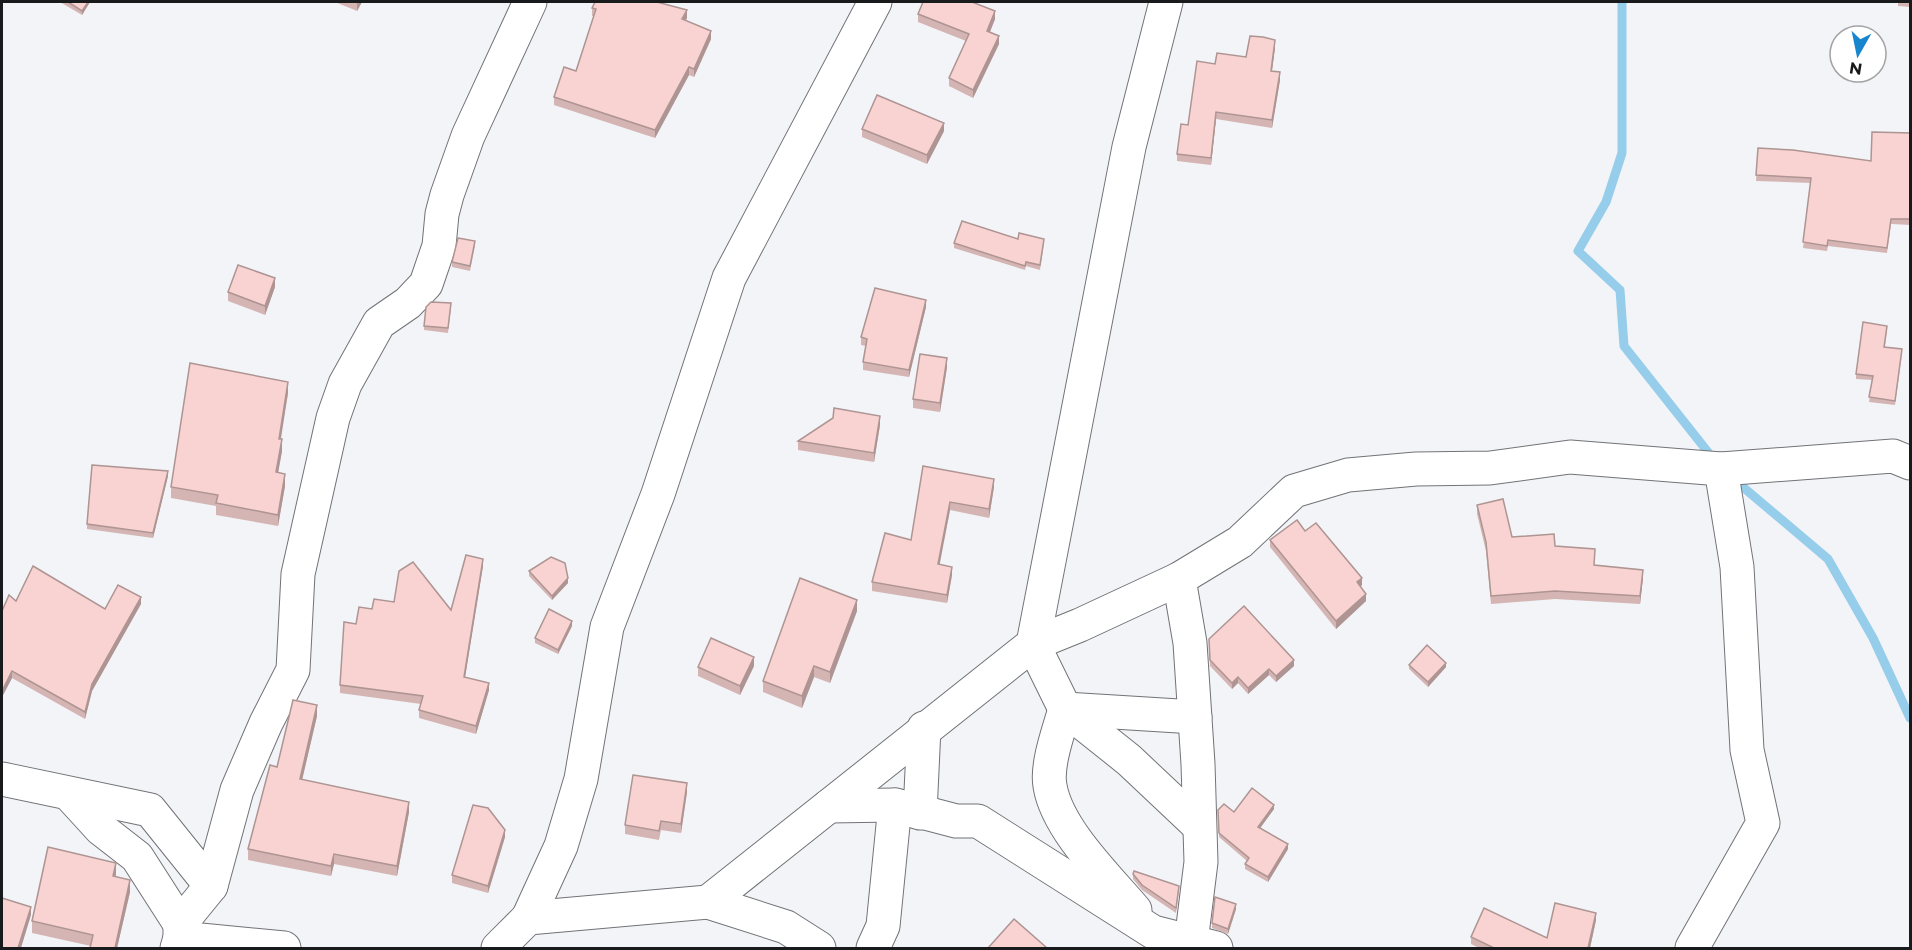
<svg xmlns="http://www.w3.org/2000/svg" width="1912" height="950" viewBox="0 0 1912 950" font-family="Montserrat,sans-serif">
<style>
.lines{fill:none;stroke-linecap:round;stroke-linejoin:round}
.stream{stroke:#96cdea;stroke-width:9}
.street-casing{stroke:#717376;stroke-width:35}
.street{stroke:#fff;stroke-width:33}
.wall{fill:#d5b5b4}
.shaded-wall{fill:#ae9492}
.building{fill:#f8d3d1;stroke:#ae9492;stroke-width:1.5}
</style>
<rect width="100%" height="100%" fill="#f2f4f8"/>
<g class="lines">
<g class="stream">
<path d="M1622,2V153L1606,202L1578,251L1620,290L1624,346L1715,461"/>
<path d="M1731,477L1828,559L1873,638L1910,718"/>
</g>
<defs>
<g id="street">
<path d="M1179,579L1190,643L1198,764L1201,862L1191,942"/>
<path d="M2,779L150,810L211,886"/>
<path d="M69,794L101,829L137,857L180,924"/>
<path d="M829,806L895,805L956,821H978L1153,932L1216,948"/>
<path d="M1199,826L1129,760L1065,709L1033,644L1080,625L1179,579L1240,542L1294,491L1348,475L1416,469L1490,468L1570,457L1721,469L1893,456L1910,463"/>
<path d="M708,902L786,927L819,948"/>
<path d="M1135,910C1107,877 1057,829 1050,786C1046,765 1059,730 1065,709L1195,717"/>
<path d="M528,918L561,846L581,779L607,627L658,494L729,278L875,2"/>
<path d="M180,938V924L211,886L237,790L266,723L293,670L298,574L333,418L345,384L379,323L408,303L426,284L439,246L442,214L447,195L468,136L530,2"/>
<path d="M177,948L180,938L284,948"/>
<path d="M498,948L528,918L708,902L1033,644L1129,147L1166,2"/>
<path d="M873,948L883,926L895,805L920,813L924,728"/>
<path d="M1692,948L1763,823L1747,750L1737,567L1721,469"/>
</g>
</defs>
<use href="#street" class="street-casing"/>
<use href="#street" class="street"/>
</g>
<g class="wall">
<path d="M60,2H90L82,15Z"/>
<path d="M335,2H362L357,11Z"/>
<path d="M1898,2H1911V7L1898,6Z"/>
<path d="M592,8L687,18L686,20L711,39L694,77L689,75L655,138L554,105V97L576,71L594,16H592Z"/>
<path d="M918,14L995,19L990,32L999,44L973,98L949,86V78L966,41L918,22Z"/>
<path d="M1275,48L1272,71L1280,80L1272,128L1216,119L1211,165L1177,161V154L1188,125L1215,64L1246,57Z"/>
<path d="M862,129L944,131L927,164L862,137Z"/>
<path d="M1911,133V225L1891,224L1887,253L1828,246L1827,251L1803,248L1811,183L1756,181L1758,148L1871,161Z"/>
<path d="M1018,239L1044,243L1040,270L1026,266L1025,270L954,248V243Z"/>
<path d="M475,246L470,271L452,267V262Z"/>
<path d="M275,287L265,315L228,301V292Z"/>
<path d="M926,307L909,377L863,370V362L866,346L861,345V337Z"/>
<path d="M451,308L448,333L424,330V326Z"/>
<path d="M1887,330L1885,347L1902,353L1895,405L1869,402L1872,380L1856,379V374Z"/>
<path d="M947,367L940,412L913,408V399Z"/>
<path d="M288,393L280,439L282,451L278,473L285,486L278,526L216,515V506L171,498V487Z"/>
<path d="M880,425L874,462L798,450V441Z"/>
<path d="M923,466L994,487L989,518L950,510L939,564L952,575L947,603L872,591V582L911,540Z"/>
<path d="M168,476L153,538L87,529V524Z"/>
<path d="M1477,505L1512,537L1555,546L1595,565L1643,578L1640,604L1555,599L1491,604L1486,551L1477,514Z"/>
<path d="M1270,540L1362,585L1360,587L1366,601L1336,629L1270,547Z"/>
<path d="M483,566L465,677L489,690L476,734L419,718V710L421,704L340,693V685L356,624L372,609L394,602L451,610Z"/>
<path d="M529,571L568,583L552,600L529,576Z"/>
<path d="M16,601L105,609L141,604L92,691L85,719L12,678L2,697Z"/>
<path d="M857,611L830,683L814,677L802,708L763,692V681Z"/>
<path d="M572,626L558,654L535,643V638Z"/>
<path d="M1209,646L1294,666L1276,682L1269,675L1248,694L1238,683L1232,689L1210,666Z"/>
<path d="M1409,665L1446,667L1428,687L1409,669Z"/>
<path d="M754,666L740,695L698,676V667Z"/>
<path d="M317,716L302,779L409,812L397,876L334,864L331,876L248,860V849L277,767Z"/>
<path d="M687,792L681,833L661,830L659,840L625,834V825Z"/>
<path d="M1274,809L1260,828L1288,849L1268,882L1245,869V864L1247,861L1219,837L1218,810L1234,812Z"/>
<path d="M505,837L488,893L452,883V875Z"/>
<path d="M116,874L115,877L130,892L117,948H90L91,946L32,933V921Z"/>
<path d="M1133,874L1179,890L1176,913L1142,890L1133,879Z"/>
<path d="M1236,909L1228,934L1212,928V923Z"/>
<path d="M1596,920L1590,948H1479L1471,944V937L1547,938Z"/>
</g>
<g class="shaded-wall">
<path d="M88,2H90L82,15V11Z"/>
<path d="M357,2H362L357,11Z"/>
<path d="M687,10V18L682,27V19Z"/>
<path d="M995,11V19L987,39V31Z"/>
<path d="M711,31V39L694,77V69Z"/>
<path d="M999,36V44L973,98V90Z"/>
<path d="M1275,40V48L1271,78V71Z"/>
<path d="M689,67V75L655,138V130Z"/>
<path d="M1280,72V80L1272,128V120Z"/>
<path d="M1216,112V119L1211,165V158Z"/>
<path d="M944,123V131L927,164V155Z"/>
<path d="M275,278V287L265,315V306Z"/>
<path d="M926,300V307L909,377V370Z"/>
<path d="M947,358V367L940,412V403Z"/>
<path d="M288,382V393L279,451V439Z"/>
<path d="M880,416V425L874,462V453Z"/>
<path d="M282,439V451L276,484V472Z"/>
<path d="M168,471V476L153,538V533Z"/>
<path d="M285,474V486L278,526V515Z"/>
<path d="M994,479V487L989,518V509Z"/>
<path d="M950,502V510L938,573V564Z"/>
<path d="M483,559V566L464,684V677Z"/>
<path d="M952,567V575L947,603V595Z"/>
<path d="M1643,570V578L1640,604V596Z"/>
<path d="M568,578V583L552,600V596Z"/>
<path d="M1362,578V585L1357,590V582Z"/>
<path d="M1366,594V601L1336,629V621Z"/>
<path d="M141,597V604L92,691L85,719V712L92,684Z"/>
<path d="M857,600V611L830,683V672Z"/>
<path d="M572,621V626L558,654V650Z"/>
<path d="M754,657V666L740,695V686Z"/>
<path d="M1294,660V666L1276,682V676Z"/>
<path d="M1446,663V667L1428,687V682Z"/>
<path d="M814,666V677L802,708V696Z"/>
<path d="M1269,669V675L1248,694V688Z"/>
<path d="M12,671V678L2,697V691Z"/>
<path d="M1238,677V683L1232,689V683Z"/>
<path d="M489,683V690L476,734V726Z"/>
<path d="M317,705V716L300,789V779Z"/>
<path d="M687,783V792L681,833V824Z"/>
<path d="M409,802V812L397,876V866Z"/>
<path d="M1274,805V809L1258,831V827Z"/>
<path d="M505,830V837L488,893V886Z"/>
<path d="M1288,844V849L1268,882V877Z"/>
<path d="M334,854V864L331,876V866Z"/>
<path d="M116,863V874L113,888V876Z"/>
<path d="M130,880V892L117,948H115Z"/>
<path d="M1236,904V909L1228,934V929Z"/>
<path d="M31,907V915L21,948H18Z"/>
<path d="M1596,913V920L1590,948H1588Z"/>
</g>
<g class="building">
<path d="M68,2H88L82,11Z"/>
<path d="M595,2H657L687,10L682,19L711,31L694,69L689,67L655,130L554,97L564,67L576,71L596,9L592,8Z"/>
<path d="M923,2H972L995,11L987,31L999,36L973,90L949,78L969,34L918,14Z"/>
<path d="M1250,36L1263,37L1275,40L1271,71L1280,72L1272,120L1216,112L1211,158L1177,154L1181,124L1188,125L1197,61L1215,64L1217,53L1246,57Z"/>
<path d="M877,95L944,123L927,155L862,129Z"/>
<path d="M1872,132L1911,133V219H1891L1887,248L1828,240L1827,246L1803,242L1811,178L1756,175L1758,148L1793,150L1871,161Z"/>
<path d="M962,221L1018,239L1019,233L1044,239L1040,265L1026,262L1025,266L954,243Z"/>
<path d="M458,238L475,241L470,266L452,262Z"/>
<path d="M238,265L275,278L265,306L228,292Z"/>
<path d="M875,288L926,300L909,370L863,362L867,339L861,337Z"/>
<path d="M431,302L451,303L448,328L424,326L426,307Z"/>
<path d="M1863,322L1887,326L1884,347L1902,349L1895,401L1869,397L1873,376L1856,374Z"/>
<path d="M920,354L947,358L940,403L913,399Z"/>
<path d="M190,363L288,382L279,439H282L276,472L285,474L278,515L216,503L218,495L171,487Z"/>
<path d="M834,408L880,416L874,453L798,441L833,418Z"/>
<path d="M92,465L168,471L153,533L87,524Z"/>
<path d="M923,466L994,479L989,509L950,502L938,564L952,567L947,595L872,582L885,533L911,540Z"/>
<path d="M1503,499L1512,537L1554,534L1555,546L1595,549L1594,565L1643,570L1640,596L1555,591L1491,596L1486,542L1477,505Z"/>
<path d="M1297,520L1305,531L1316,523L1362,578L1357,582L1366,594L1336,621L1270,540Z"/>
<path d="M466,555L483,559L464,677L489,683L476,726L419,710L423,696L340,685L344,622L356,624L359,607L372,609L374,599L394,602L399,571L413,562L451,610Z"/>
<path d="M551,557L565,563L568,578L552,596L529,571Z"/>
<path d="M33,566L105,609L118,585L141,597L92,684L85,712L12,671L2,691V611L9,595L16,601Z"/>
<path d="M800,578L857,600L830,672L814,666L802,696L763,681Z"/>
<path d="M1244,606L1294,660L1276,676L1269,669L1248,688L1238,677L1232,683L1210,660L1209,639Z"/>
<path d="M549,609L572,621L558,650L535,638Z"/>
<path d="M711,638L754,657L740,686L698,667Z"/>
<path d="M1427,645L1446,663L1428,682L1409,665Z"/>
<path d="M293,700L317,705L300,779L409,802L397,866L334,854L331,866L248,849L270,765L277,767Z"/>
<path d="M633,775L687,783L681,824L661,821L659,831L625,825Z"/>
<path d="M1252,788L1274,805L1258,827L1288,844L1268,877L1245,864L1249,858L1219,833L1218,810L1224,804L1234,812Z"/>
<path d="M473,805L488,808L505,830L488,886L452,875Z"/>
<path d="M48,847L116,863L113,876L130,880L115,948H90L93,935L32,921Z"/>
<path d="M1134,871L1179,886L1176,908L1142,885L1133,874Z"/>
<path d="M1215,897L1236,904L1228,929L1212,923Z"/>
<path d="M2,898L31,907L18,948H2Z"/>
<path d="M1555,903L1596,913L1588,948H1494L1471,937L1484,908L1547,938Z"/>
<path d="M1014,919L1047,948H988Z"/>
</g>
<rect width="1912" height="950" fill="none" stroke="#191a1b" stroke-width="6"/>
<g transform="translate(1858 54) rotate(189)"><circle r="28" fill="#ffffff" stroke="#a3a3a4" stroke-width="1.5"/>
<path d="M0-4.5L10 22L0 15L-10 22Z" fill="#1786cf"/>
<text y="-9" font-size="16" font-weight="bold" text-anchor="middle" fill="#191a1b">N</text>
</g>
</svg>
